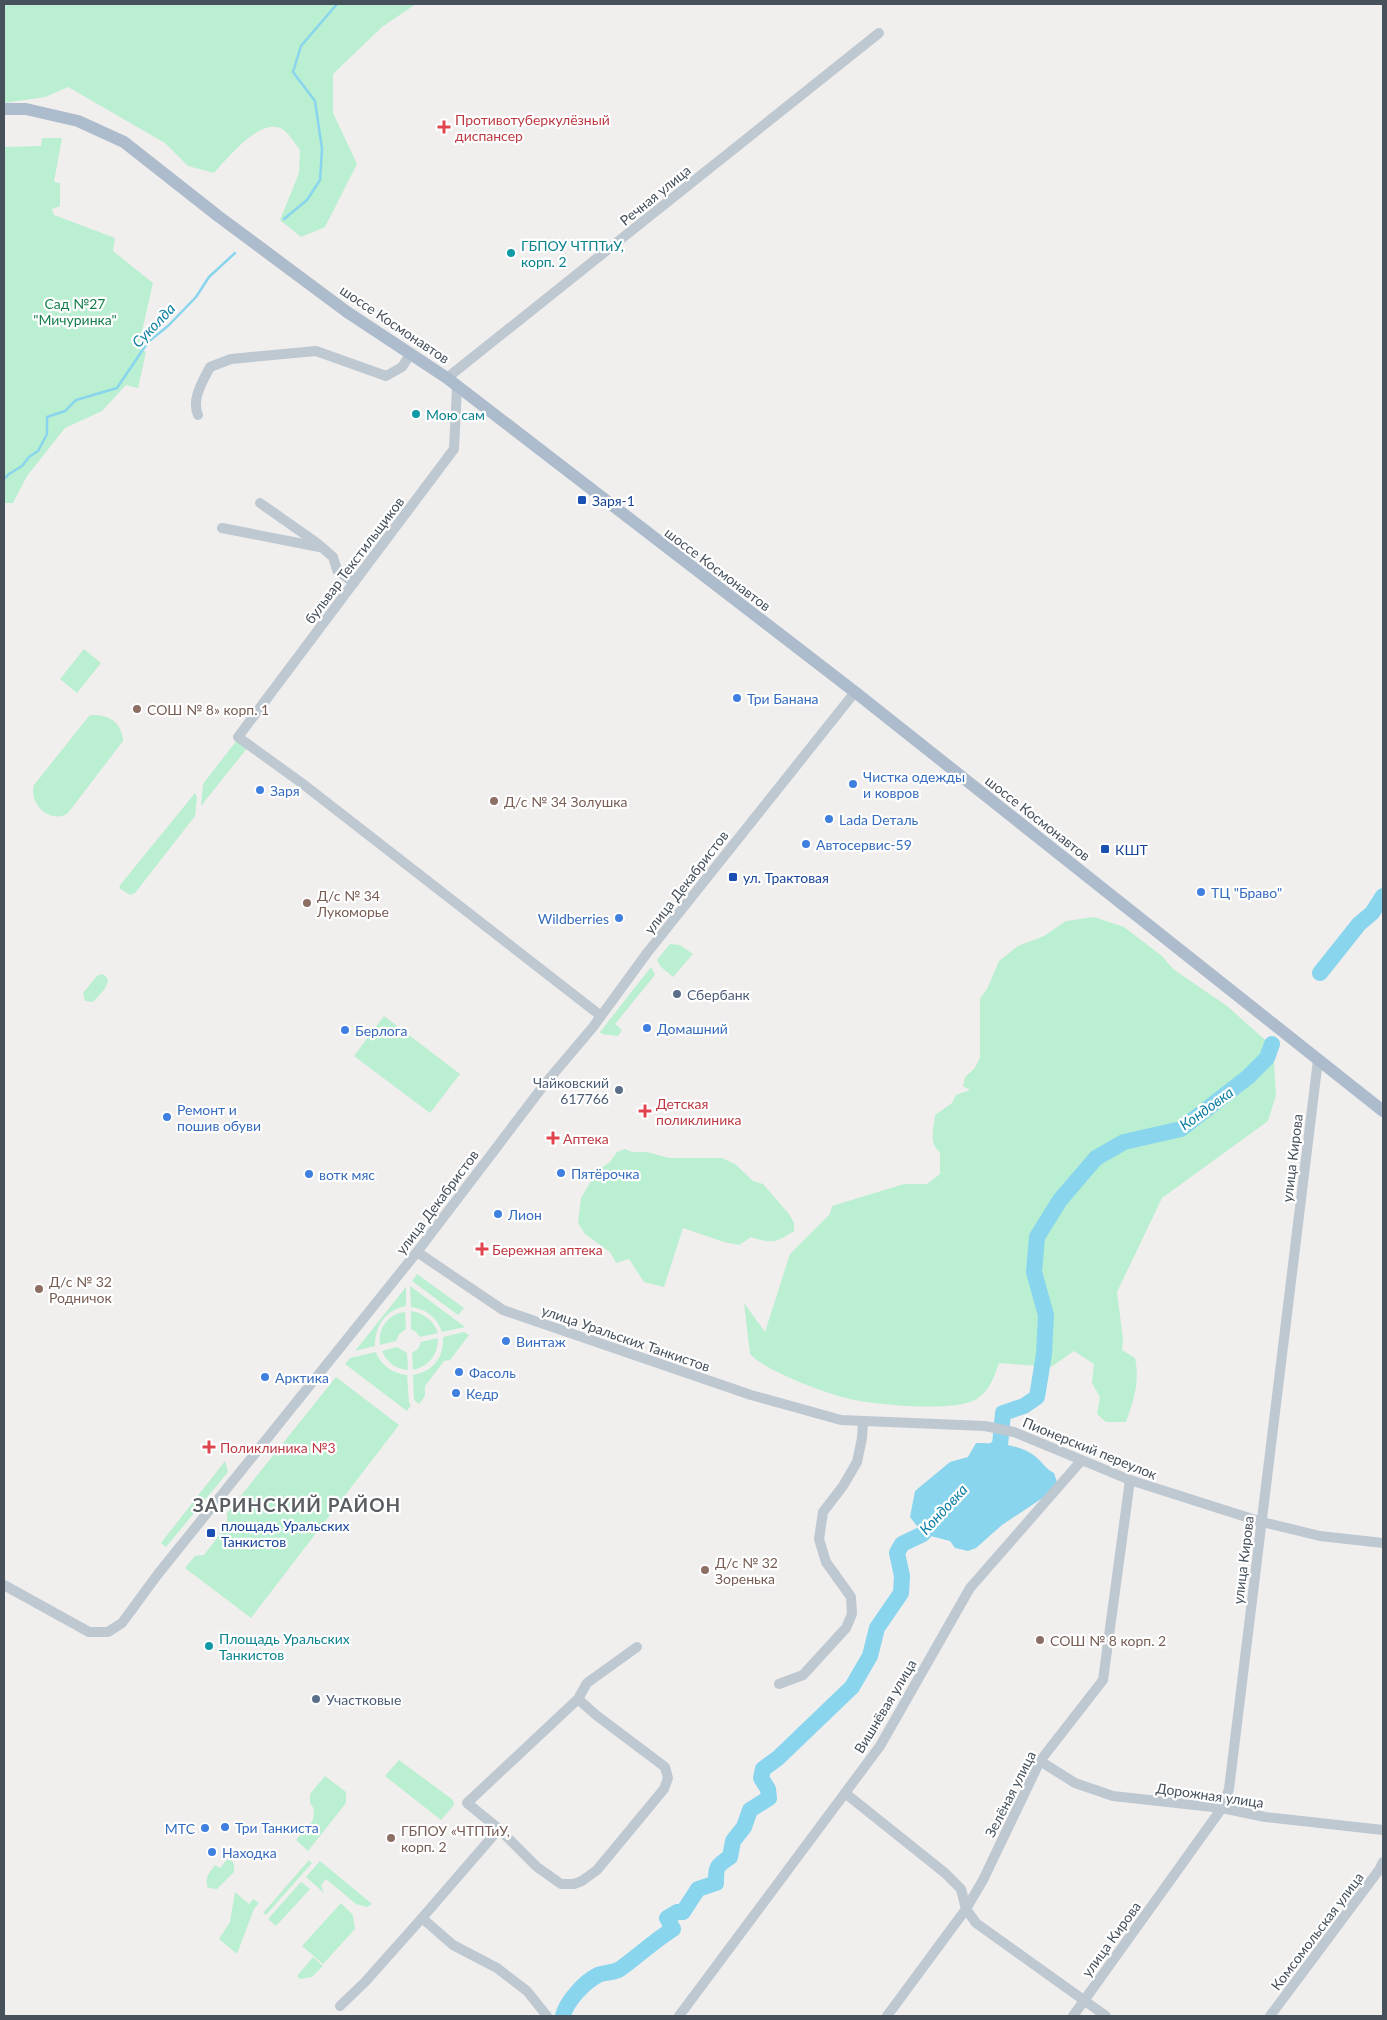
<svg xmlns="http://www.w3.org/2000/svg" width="1387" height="2020" viewBox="0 0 1387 2020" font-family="Lato,sans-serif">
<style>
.green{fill:#bbefd1}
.water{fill:#88d5ed}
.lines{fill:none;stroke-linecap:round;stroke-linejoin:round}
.stream{stroke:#88d5ed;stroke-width:2.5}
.river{stroke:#88d5ed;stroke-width:16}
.minor{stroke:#bec8d0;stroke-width:10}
.major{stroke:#adbccd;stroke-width:12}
.health-dot{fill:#e0444e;stroke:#fff;stroke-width:2}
.culture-dot{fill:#0f9aa8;stroke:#fff;stroke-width:2}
.transit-dot{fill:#1a4fb4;stroke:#fff;stroke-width:2}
.shop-dot{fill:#3f7fe0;stroke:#fff;stroke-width:2}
.education-dot{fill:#8d6e63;stroke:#fff;stroke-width:2}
.service-dot{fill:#5c6f8a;stroke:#fff;stroke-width:2}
.labels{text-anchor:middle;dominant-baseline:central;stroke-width:4.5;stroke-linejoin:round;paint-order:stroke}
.health-label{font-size:14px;fill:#be3a42;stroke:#fff;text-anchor:start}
.street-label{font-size:14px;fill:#46515c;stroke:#fff}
.culture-label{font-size:14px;fill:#0d838f;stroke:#fff;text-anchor:start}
.park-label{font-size:14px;fill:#167e4c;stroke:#fff}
.transit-label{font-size:14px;fill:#164399;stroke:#fff;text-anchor:start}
.shop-label{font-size:14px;fill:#366cbe;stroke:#fff;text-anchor:start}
.education-label{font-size:14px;fill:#785e54;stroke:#fff;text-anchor:start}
.service-label{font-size:14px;fill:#4e5e75;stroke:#fff;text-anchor:start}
.water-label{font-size:15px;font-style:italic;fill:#0a7ea2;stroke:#fff}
.district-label{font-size:19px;font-weight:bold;letter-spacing:1px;fill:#5a5e63;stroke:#fff}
</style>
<rect width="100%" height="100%" fill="#f1eeee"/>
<g class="green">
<path d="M4,4H416L382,27L333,74V113L357,164L325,227L301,237L280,220L299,173L300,150C295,144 289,133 282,129C260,117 227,159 214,173L188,166L165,143L68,87L45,97L4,103Z"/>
<path d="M42,138H62L54,182L60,183V206L52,209L54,215L115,238L113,251L153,283L138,349L146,352L138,388L126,385L102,411L65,428L27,476L13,503H4V147L41,146Z"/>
<path d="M84,649L101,663L77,693L60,679Z"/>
<path d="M92,715C109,714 122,723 123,741L68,813C51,825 28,804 34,785L89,716Z"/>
<path d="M237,740L248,747L201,806L203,784Z"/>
<path d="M195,793L197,797L195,816L135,893L130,895L119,888L121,884Z"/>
<path d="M1094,917L1124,927L1162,956L1173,969L1227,1006L1273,1047L1276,1095L1268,1121L1162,1198L1117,1292L1123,1339L1122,1350L1135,1358C1140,1382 1134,1399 1126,1422H1106L1097,1414L1100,1397L1092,1383L1094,1364L1074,1351L1051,1367L999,1363C994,1376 991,1389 978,1398C959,1413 875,1405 850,1399C827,1394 765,1371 750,1354L744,1303L765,1332L790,1254L830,1214L832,1206L904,1184H927L940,1174V1152C928,1144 934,1127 935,1115L952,1103L956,1095L970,1090L963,1086L965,1077L974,1069L980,1058V998L987,989L999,961L1018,946L1044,936L1066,921Z"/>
<path d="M670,944L680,945L693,954L673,977L661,967L657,960Z"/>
<path d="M651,967L655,975L615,1024L622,1030L618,1036L602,1034L600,1032Z"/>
<path d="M102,974C117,980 99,995 93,1002L85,1001L83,993L97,976Z"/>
<path d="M384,1016L460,1074L430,1113L354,1056Z"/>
<path d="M625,1149L632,1152H647L669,1158H722L735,1164L753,1181L763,1184L789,1214L794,1223V1231C775,1243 773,1244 751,1237L739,1245L724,1242L683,1228L664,1287L644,1282L629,1259L616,1263L610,1252L585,1234L578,1223L581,1198L597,1171L610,1162L617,1152Z"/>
<path d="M417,1274L464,1308L458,1315L412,1281Z"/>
<path d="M410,1286L465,1327L442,1332C437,1317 426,1309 411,1307Z"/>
<path d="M406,1287V1306C385,1310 375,1326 375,1346L355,1351Z"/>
<path d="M411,1311C424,1313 434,1321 438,1333L420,1337L416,1332L411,1329Z"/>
<path d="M405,1312L406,1329L399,1334L396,1341L380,1345C378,1328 388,1314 405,1312Z"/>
<path d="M464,1332L469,1335L450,1360L444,1361L425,1386V1396L419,1404L414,1400L413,1375C433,1372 444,1357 443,1337Z"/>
<path d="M438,1338C438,1355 429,1366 413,1370L412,1353L418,1349L421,1342Z"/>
<path d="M397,1347L407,1353L408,1370C396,1369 387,1363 382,1351Z"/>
<path d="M376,1352C380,1365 394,1374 407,1375L409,1403L411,1405L407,1411L345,1364L350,1358Z"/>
<path d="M336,1377L399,1425L251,1618L185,1568L195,1556L204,1555L227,1525V1513Z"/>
<path d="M225,1461L228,1472L166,1547L161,1543Z"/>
<path d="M399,1760L453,1800L454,1805L441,1820L385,1776Z"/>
<path d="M325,1776L346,1792V1803L308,1851L296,1840L313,1820L314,1809L310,1803V1794Z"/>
<path d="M230,1856L234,1865V1872L217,1889L208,1888C204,1878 209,1873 215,1865L220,1868Z"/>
<path d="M309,1860L312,1863L266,1915L263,1913Z"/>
<path d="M320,1861L372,1904L367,1907L356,1904L326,1879L321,1885L324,1893L306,1877Z"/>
<path d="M301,1882L310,1889L276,1926L268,1919Z"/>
<path d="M235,1892L249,1904L253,1899L259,1903L254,1909L237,1954L219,1939L230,1922Z"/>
<path d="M341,1903L353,1915L355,1929L323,1964L302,1946Z"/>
<path d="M313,1957L323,1966L312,1977L300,1979L297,1976Z"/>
</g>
<path class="water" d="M976,1443C996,1443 1021,1444 1036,1457C1043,1463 1046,1469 1054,1473L1057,1482L1056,1489L1002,1525L976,1548L968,1551L955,1548L950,1541L923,1534L910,1517L915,1491L950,1462L968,1457Z"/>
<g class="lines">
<g class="stream">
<path d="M284,219L307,200L320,180L322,149L315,101L293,72L301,46L337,4"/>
<path d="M4,479L9,474L22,466L29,457L38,451L47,434V417L65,411L76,400L117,388L148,342L168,326L196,297L209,277L235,253"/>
</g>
<g class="river">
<path d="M1320,973L1359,924L1372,913L1383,896"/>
<path d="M984,1461L1000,1445L1003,1413L1024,1406L1037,1397L1044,1354L1046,1315L1034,1272L1037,1237L1060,1200L1096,1158L1124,1142L1181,1129L1248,1077L1267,1058L1272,1044"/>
<path d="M563,2016C566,2002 584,1982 598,1975C604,1972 614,1973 620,1969C638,1956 654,1941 673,1929L667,1918L677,1912H683L698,1889L716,1883C716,1867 716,1866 730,1857L733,1841L744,1827L750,1810L769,1798L768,1789L761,1778L763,1769L778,1758L852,1687L870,1656L877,1628L901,1593L902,1576L897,1553L902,1544L923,1534L936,1517"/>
</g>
<g class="minor">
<path d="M447,378L879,33"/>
<path d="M457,387L454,449L238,737L303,784L601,1016"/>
<path d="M198,415C191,399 203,381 210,367L231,359L316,351L386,376L402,367L411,353"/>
<path d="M260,503L317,543L333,557L337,570L354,583"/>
<path d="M222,528L319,547"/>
<path d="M417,1252L503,1310L751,1395L841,1420L985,1426L1014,1432L1130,1480L1262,1522L1320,1536L1383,1543"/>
<path d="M4,1585L89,1632H108L122,1623L158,1574L417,1252L544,1085L593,1027L647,953L855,692"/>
<path d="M779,1684L803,1675L846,1628L852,1614L851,1597L826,1562L819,1539L823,1512L843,1486L857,1462L862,1438L863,1421"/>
<path d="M578,1699L596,1715L665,1767L668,1778L664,1789L597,1870L582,1881L574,1884H561L537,1867L499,1829L467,1803L578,1699L587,1683L637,1647"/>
<path d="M1040,1761L1075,1783L1113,1796L1222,1808L1265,1817L1383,1830"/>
<path d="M845,1793L945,1873L961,1889L966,1909L976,1923L1106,2016"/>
<path d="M422,1918L499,1829"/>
<path d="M340,2006L365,1982L422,1918L453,1945L497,1968L527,1991L547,2016"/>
<path d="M679,2016L880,1746L970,1588L1081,1461"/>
<path d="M887,2016L966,1909L983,1880L1040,1761L1103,1680L1130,1480"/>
<path d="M1073,2016L1222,1808L1229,1789L1318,1060"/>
<path d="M1270,2016L1379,1870L1383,1862"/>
</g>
<path class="major" d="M4,109H26L78,121L124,142L218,216L347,312L447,378L855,692L1383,1111"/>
</g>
<g class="health-dot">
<path d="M441.5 119.5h5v5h5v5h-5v5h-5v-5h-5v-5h5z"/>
<path d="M642.5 1103.5h5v5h5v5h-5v5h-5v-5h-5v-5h5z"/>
<path d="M550.5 1130.5h5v5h5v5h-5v5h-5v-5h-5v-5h5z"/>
<path d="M479.5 1241.5h5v5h5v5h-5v5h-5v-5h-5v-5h5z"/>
<path d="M206.5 1439.5h5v5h5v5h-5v5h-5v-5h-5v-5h5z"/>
</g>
<g class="culture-dot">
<circle cx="511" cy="253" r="5"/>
<circle cx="416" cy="414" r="5"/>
<circle cx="209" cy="1646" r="5"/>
</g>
<g class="transit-dot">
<rect x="577" y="495" width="10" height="10" rx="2.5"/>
<rect x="1100" y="844" width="10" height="10" rx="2.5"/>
<rect x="728" y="872" width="10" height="10" rx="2.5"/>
<rect x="206" y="1528" width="10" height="10" rx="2.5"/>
</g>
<g class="shop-dot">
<circle cx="737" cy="698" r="5"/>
<circle cx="853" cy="784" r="5"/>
<circle cx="260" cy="790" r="5"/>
<circle cx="829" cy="819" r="5"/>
<circle cx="806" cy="844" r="5"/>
<circle cx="1201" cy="892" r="5"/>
<circle cx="619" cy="918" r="5"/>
<circle cx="647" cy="1028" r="5"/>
<circle cx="345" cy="1030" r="5"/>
<circle cx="167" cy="1117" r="5"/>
<circle cx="561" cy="1173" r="5"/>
<circle cx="309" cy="1174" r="5"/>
<circle cx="498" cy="1214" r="5"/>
<circle cx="506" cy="1341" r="5"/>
<circle cx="459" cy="1372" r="5"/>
<circle cx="265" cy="1377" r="5"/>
<circle cx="456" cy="1393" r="5"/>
<circle cx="225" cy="1827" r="5"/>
<circle cx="205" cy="1828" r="5"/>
<circle cx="212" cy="1852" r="5"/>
</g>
<g class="education-dot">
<circle cx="137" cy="709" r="5"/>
<circle cx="494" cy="801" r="5"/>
<circle cx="307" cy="903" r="5"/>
<circle cx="39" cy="1289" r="5"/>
<circle cx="705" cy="1570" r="5"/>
<circle cx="1040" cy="1640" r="5"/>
<circle cx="391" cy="1838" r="5"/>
</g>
<g class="service-dot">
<circle cx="677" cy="994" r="5"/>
<circle cx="619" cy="1090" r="5"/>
<circle cx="316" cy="1699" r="5"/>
</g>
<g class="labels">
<g class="health-label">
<text x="455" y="119">Противотуберкулёзный<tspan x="455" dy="16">диспансер</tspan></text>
<text x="656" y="1103">Детская<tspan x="656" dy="16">поликлиника</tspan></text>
<text x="563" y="1138">Аптека</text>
<text x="492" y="1249">Бережная аптека</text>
<text x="220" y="1447">Поликлиника №3</text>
</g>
<g class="street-label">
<text transform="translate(655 195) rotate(-39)">Речная улица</text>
<text transform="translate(395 324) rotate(34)">шоссе Космонавтов</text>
<text transform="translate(354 560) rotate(-53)">бульвар Текстильщиков</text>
<text transform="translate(718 569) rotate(37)">шоссе Космонавтов</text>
<text transform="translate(1038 818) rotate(38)">шоссе Космонавтов</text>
<text transform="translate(686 882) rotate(-52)">улица Декабристов</text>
<text transform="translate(1292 1158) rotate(-83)">улица Кирова</text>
<text transform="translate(437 1202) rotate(-53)">улица Декабристов</text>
<text transform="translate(626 1338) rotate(19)">улица Уральских Танкистов</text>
<text transform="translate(1090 1448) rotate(22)">Пионерский переулок</text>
<text transform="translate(1243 1560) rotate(-83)">улица Кирова</text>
<text transform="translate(885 1706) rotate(-59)">Вишнёвая улица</text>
<text transform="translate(1010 1794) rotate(-63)">Зелёная улица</text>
<text transform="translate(1210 1795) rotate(8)">Дорожная улица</text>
<text transform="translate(1317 1931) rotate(-53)">Комсомольская улица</text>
<text transform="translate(1111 1939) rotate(-54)">улица Кирова</text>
</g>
<g class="culture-label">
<text x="521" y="245">ГБПОУ ЧТПТиУ,<tspan x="521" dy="16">корп. 2</tspan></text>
<text x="426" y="414">Мою сам</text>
<text x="219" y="1638">Площадь Уральских<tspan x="219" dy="16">Танкистов</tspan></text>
</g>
<g class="park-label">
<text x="75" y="303">Сад №27<tspan x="75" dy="16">"Мичуринка"</tspan></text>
</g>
<g class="transit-label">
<text x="592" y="500">Заря-1</text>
<text x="1115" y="849">КШТ</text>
<text x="743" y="877">ул. Трактовая</text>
<text x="221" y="1525">площадь Уральских<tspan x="221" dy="16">Танкистов</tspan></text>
</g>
<g class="shop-label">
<text x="747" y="698">Три Банана</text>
<text x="863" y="776">Чистка одежды<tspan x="863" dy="16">и ковров</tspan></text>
<text x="270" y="790">Заря</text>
<text x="839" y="819">Lada Dеталь</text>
<text x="816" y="844">Автосервис-59</text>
<text x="1211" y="892">ТЦ "Браво"</text>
<text x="609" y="918" text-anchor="end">Wildberries</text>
<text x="657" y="1028">Домашний</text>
<text x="355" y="1030">Берлога</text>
<text x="177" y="1109">Ремонт и<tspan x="177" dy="16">пошив обуви</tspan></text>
<text x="571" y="1173">Пятёрочка</text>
<text x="319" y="1174">вотк мяс</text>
<text x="508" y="1214">Лион</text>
<text x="516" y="1341">Винтаж</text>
<text x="469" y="1372">Фасоль</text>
<text x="275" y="1377">Арктика</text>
<text x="466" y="1393">Кедр</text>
<text x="235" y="1827">Три Танкиста</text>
<text x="195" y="1828" text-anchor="end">МТС</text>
<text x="222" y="1852">Находка</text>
</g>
<g class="education-label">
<text x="147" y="709">СОШ № 8» корп. 1</text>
<text x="504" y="801">Д/с № 34 Золушка</text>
<text x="317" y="895">Д/с № 34<tspan x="317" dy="16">Лукоморье</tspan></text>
<text x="49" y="1281">Д/с № 32<tspan x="49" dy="16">Родничок</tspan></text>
<text x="715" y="1562">Д/с № 32<tspan x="715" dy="16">Зоренька</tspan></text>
<text x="1050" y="1640">СОШ № 8 корп. 2</text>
<text x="401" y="1830">ГБПОУ «ЧТПТиУ,<tspan x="401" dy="16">корп. 2</tspan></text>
</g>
<g class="service-label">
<text x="687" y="994">Сбербанк</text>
<text x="609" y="1082" text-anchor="end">Чайковский<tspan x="609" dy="16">617766</tspan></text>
<text x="326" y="1699">Участковые</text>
</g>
<g class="water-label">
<text transform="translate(153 325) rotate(-46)">Суколда</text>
<text transform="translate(1206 1108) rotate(-36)">Кондовка</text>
<text transform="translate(943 1509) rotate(-47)">Кондовка</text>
</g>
<g class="district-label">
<text x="297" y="1504">ЗАРИНСКИЙ РАЙОН</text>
</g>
</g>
<rect width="1387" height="2020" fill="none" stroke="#46515c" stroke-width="10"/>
</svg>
